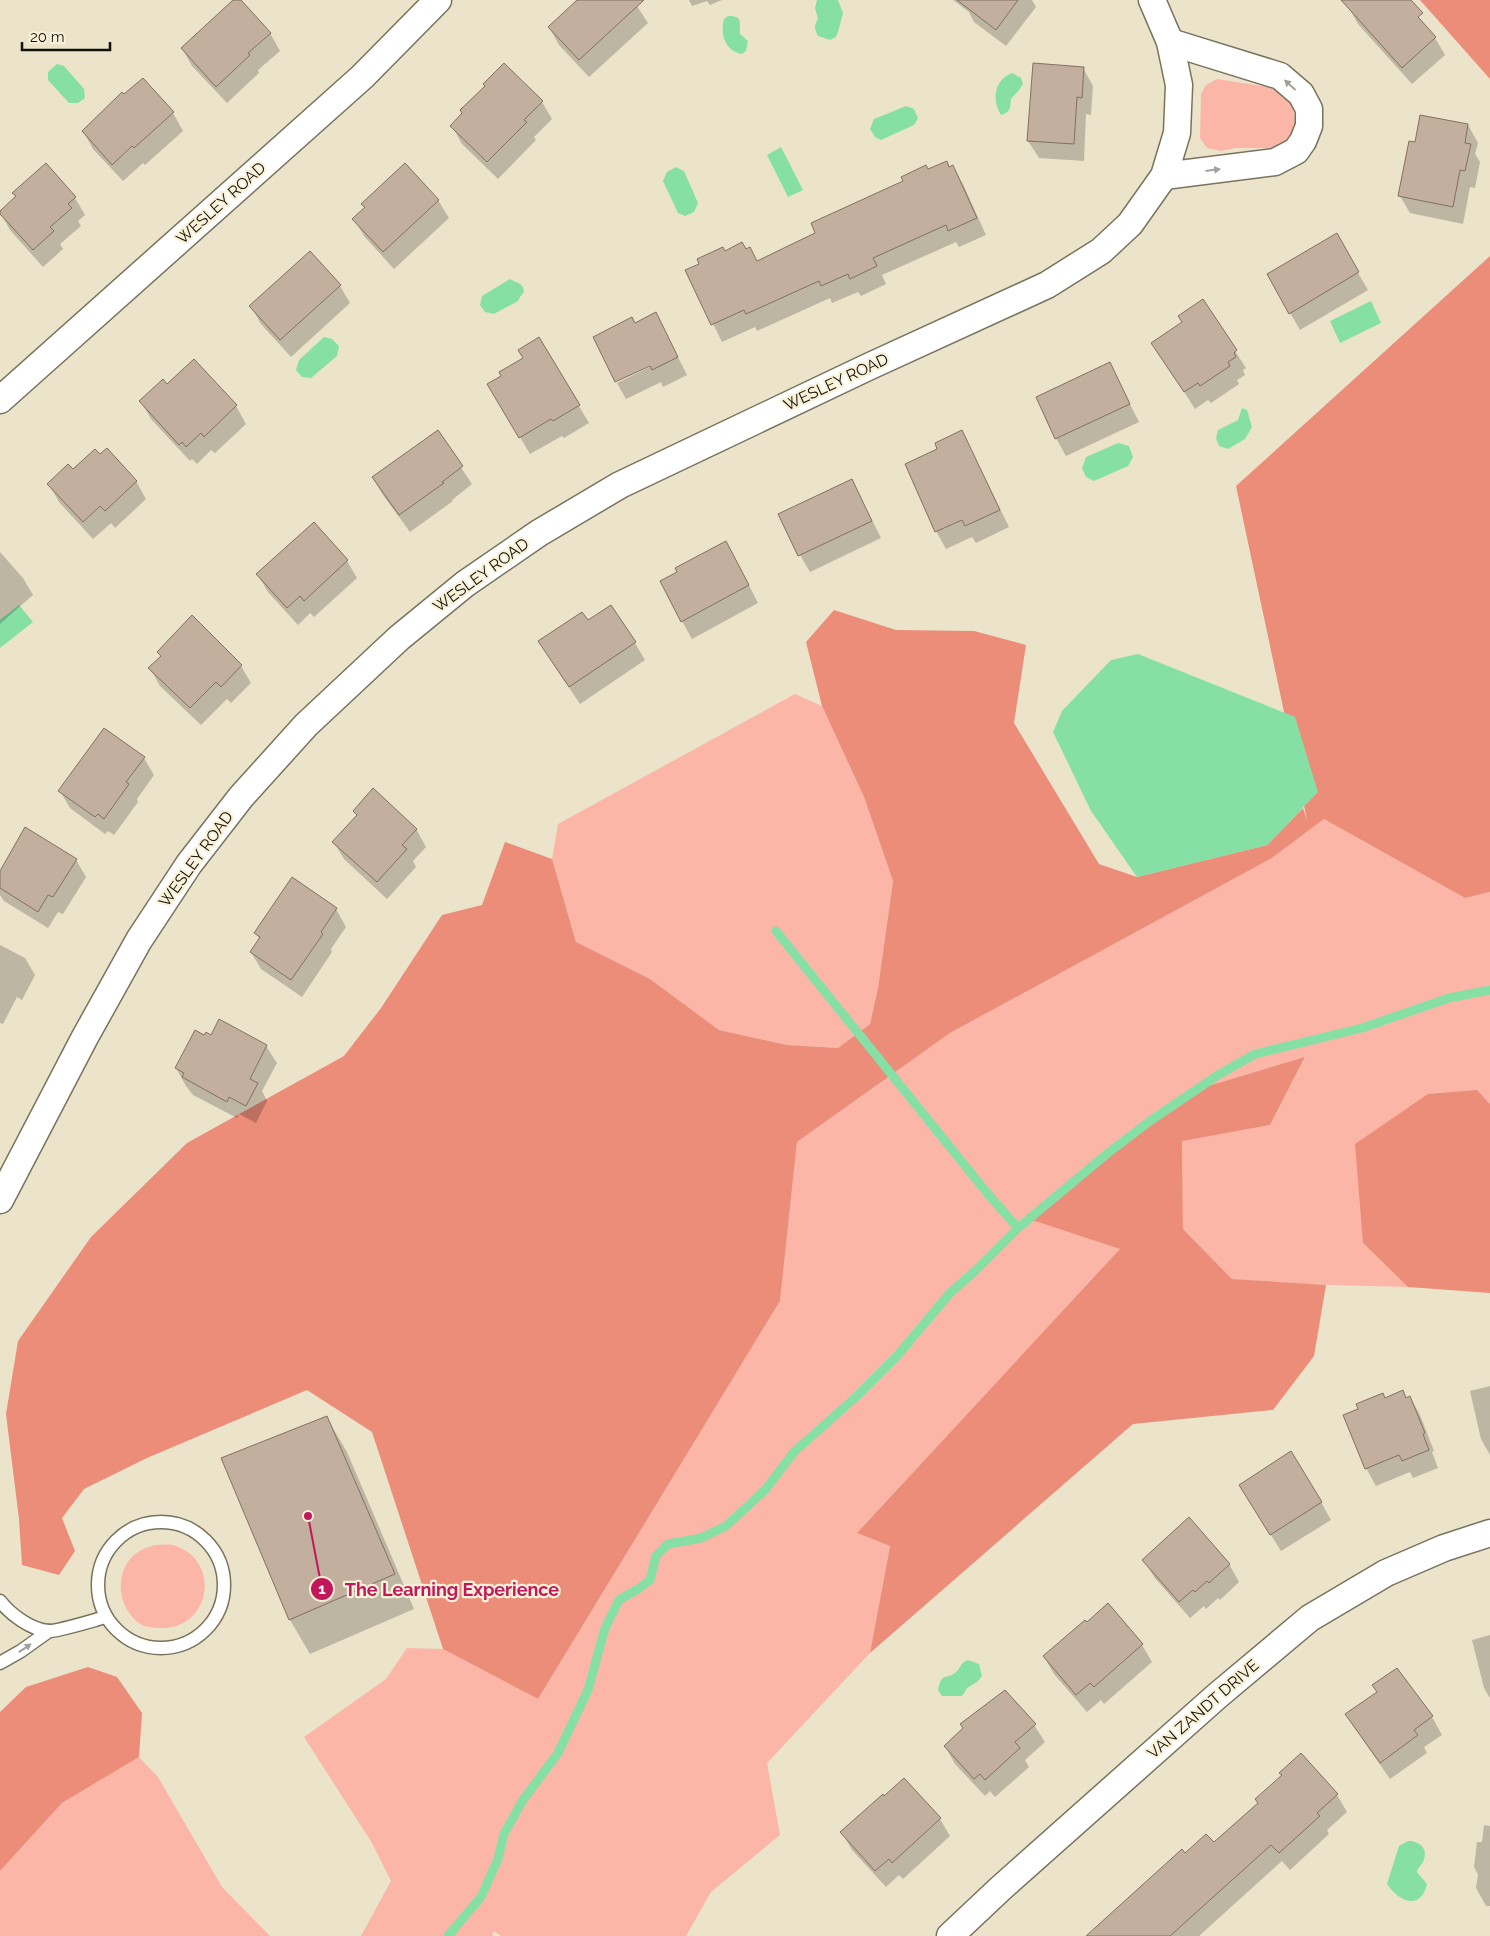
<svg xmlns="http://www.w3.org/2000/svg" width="1490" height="1936" viewBox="0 0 1490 1936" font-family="Raleway,sans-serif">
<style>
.green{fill:#fcb6a7}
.forest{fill:#eb8d79}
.water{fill:#86e0a6}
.shadow{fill:#0003}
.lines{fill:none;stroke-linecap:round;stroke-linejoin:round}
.stream{stroke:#86e0a6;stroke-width:9}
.building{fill:#c3af9d;stroke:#837060}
.lane-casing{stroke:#79735d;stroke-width:15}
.street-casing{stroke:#79735d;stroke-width:29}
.lane{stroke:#fff;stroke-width:12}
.street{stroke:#fff;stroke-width:26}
.oneway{fill:#a1a09c}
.labels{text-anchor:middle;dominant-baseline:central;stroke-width:4.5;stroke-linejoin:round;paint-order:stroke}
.street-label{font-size:16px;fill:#131108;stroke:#f9f1d8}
.leader{fill:none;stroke:#c2185b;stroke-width:2}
.callout-dot{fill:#c2185b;stroke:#f9f1d8;stroke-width:2}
.mark-label{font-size:15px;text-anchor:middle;font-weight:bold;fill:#fff}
.callout-label{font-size:18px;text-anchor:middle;font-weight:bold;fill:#c2185b;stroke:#f9f1d8;stroke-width:4.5;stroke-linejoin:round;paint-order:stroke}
</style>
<rect width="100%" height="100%" fill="#ebe4cb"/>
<g class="green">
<path d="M1217,79L1268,87L1282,92L1292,103L1295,121L1291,135L1282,146L1272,148H1235L1221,151L1207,148L1200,138L1201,94L1206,85Z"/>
<path d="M795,694L822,706L864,797L893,881L878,988L870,1024L838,1048L787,1045L719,1030L650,979L576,942L552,859L558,824Z"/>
<path d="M1324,819L1465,898L1490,892V1104L1477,1090L1363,1243L1408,1287L1293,1284L1232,1279L1183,1229L1182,1140L1270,1125L1305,1058L1030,1219L1121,1249L857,1533L890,1546L870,1653L767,1763L780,1835L711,1892L686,1936H501L494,1931L492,1936H361L391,1881L372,1843L304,1737L386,1679L407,1648L443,1649L538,1699L780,1301L797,1142L950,1033L1272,858Z"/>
<path d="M154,1545C160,1545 167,1544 173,1545C223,1560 211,1631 159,1628C147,1628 137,1625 130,1614C118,1598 117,1574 131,1558C137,1551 146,1548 154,1545Z"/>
<path d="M139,1757L158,1777L222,1887L270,1936H0V1871L62,1803Z"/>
</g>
<g class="forest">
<path d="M1420,0H1490V79Z"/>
<path d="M1490,256V892L1465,898L1324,819L1272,858L950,1033L797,1142L780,1301L538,1699L443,1649L372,1432L307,1390L147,1458L84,1489L62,1518L75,1551L59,1575L22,1565L19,1519L6,1414L18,1341L91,1237L187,1143L344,1056L381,1008L442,915L482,905L505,842L552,859L576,942L650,979L719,1030L787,1045L838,1048L870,1024L878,988L893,881L864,797L822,706L806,642L834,610L896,630L974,631L1026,645L1014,723L1099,864L1137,877L1267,845L1303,808L1307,820L1236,486Z"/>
<path d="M1305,1057L1270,1125L1182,1141L1183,1229L1232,1279L1326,1285L1314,1356L1273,1410L1133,1424L870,1653L890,1546L857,1533L1120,1249L1029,1219L1192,1091Z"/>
<path d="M1477,1090L1490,1104V1293L1408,1287L1363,1243L1355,1144L1428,1094Z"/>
<path d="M88,1667L117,1677L142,1713L139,1757L62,1803L0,1871V1712L26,1687Z"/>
</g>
<g class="water">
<path d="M817,0H838L843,13L838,32L836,37L830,40L818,36C814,29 814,25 818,19L815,8Z"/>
<path d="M728,16C744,16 739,23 740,34L748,41L746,51L742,54C725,51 720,34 724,19Z"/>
<path d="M57,64L64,66L84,89L85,98L78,103H69L48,80V72Z"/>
<path d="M1012,73L1021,78L1023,84L1019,90L1011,99C1010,108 1011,112 1001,115C991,100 995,79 1012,73Z"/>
<path d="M906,106L914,109L918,118L914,125L881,140L875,137L870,129L874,119Z"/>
<path d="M781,147L803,190L788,197L767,155Z"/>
<path d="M676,167L684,171L698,203L694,212L685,216L678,213L663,181L667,172Z"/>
<path d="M510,279C518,284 523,282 524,292L520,297L518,301L494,314L485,312L480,305L482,296Z"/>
<path d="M1371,301L1381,323L1340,343L1330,321Z"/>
<path d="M324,337L332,339L339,346L337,356L311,378L302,377L296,370L299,360Z"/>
<path d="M1242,408L1247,410L1252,427L1245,439L1228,449L1219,446L1216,438L1218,430L1238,420Z"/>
<path d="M1118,443L1129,446L1133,457L1128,466L1094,481L1086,477L1082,468L1086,457Z"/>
<path d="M19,605L33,622L0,648V620Z"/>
<path d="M1138,654L1295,717L1318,792L1267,845L1137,877L1091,811L1053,732L1062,711L1111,660Z"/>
<path d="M968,1660L979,1664L982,1676L977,1682L967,1688L963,1695L961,1696H942L938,1690C942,1670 948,1681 957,1671C961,1667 961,1662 968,1660Z"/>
<path d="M1408,1841C1420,1841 1429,1849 1423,1862C1421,1866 1418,1867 1417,1872L1427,1884C1421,1911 1399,1902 1387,1884L1399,1846Z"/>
</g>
<g class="shadow">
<path d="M234,0H239L270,33L280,51L258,70L259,73L227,103L192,66L182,48Z"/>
<path d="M579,0H633L648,23L589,77L559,45L549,27Z"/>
<path d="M689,0H722L710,5L707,1L692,6Z"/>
<path d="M953,0H1032L1036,7L1006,46L974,22L969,12Z"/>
<path d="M1355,0H1401L1435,38L1445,55L1412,84L1358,24L1348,6Z"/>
<path d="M1083,68L1093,86L1091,115L1086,114L1084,161L1039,158L1028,141Z"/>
<path d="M143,79L173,113L183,131L145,165L143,163L123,181L93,149L83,131Z"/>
<path d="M542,102L552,119L534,137L536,140L498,179L462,144L452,126Z"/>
<path d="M1468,125L1478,143L1475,154L1480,162L1475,188L1470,187L1463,224L1410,213L1400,196L1416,143Z"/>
<path d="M953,167L963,184L986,235L959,247L956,242L882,275L886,284L861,296L858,292L832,303L830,298L757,331L755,327L722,342L687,271L725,252L746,251L757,262L817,234L928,171Z"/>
<path d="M14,193L75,198L85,215L78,221L81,226L60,244L63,249L43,267L10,230L0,212L16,197Z"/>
<path d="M438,200L449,218L394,269L364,236L354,219L365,208L363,204Z"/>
<path d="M1336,235L1368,290L1300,330L1268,274Z"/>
<path d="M340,286L350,303L291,357L261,324L251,306Z"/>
<path d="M1203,301L1246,368L1243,370L1245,375L1237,380L1239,384L1211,403L1208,400L1195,409L1153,343L1183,323Z"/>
<path d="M656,314L687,375L663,387L661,382L626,399L617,383L656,364L635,324Z"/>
<path d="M539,339L589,423L564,438L562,436L530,454L489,384L503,376L524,359Z"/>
<path d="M194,361L236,406L246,424L215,453L211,450L197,464L192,459L190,461L151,419L141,402L167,385Z"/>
<path d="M1111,367L1139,422L1066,456L1056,438Z"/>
<path d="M437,432L472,484L452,500L453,501L410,532L383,495L373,478Z"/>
<path d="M962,432L1009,527L976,543L972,537L946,549L936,531L939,450Z"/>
<path d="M73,471L136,481L146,499L115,528L111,523L93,539L59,502L49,484Z"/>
<path d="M852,480L881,538L810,572L800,555Z"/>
<path d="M314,524L347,561L357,578L314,617L310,613L298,625L268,592L258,575Z"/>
<path d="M0,552L23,578L33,595L0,624Z"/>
<path d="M736,560L758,603L692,639L682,621Z"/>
<path d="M588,622L635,643L645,660L580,704L550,659Z"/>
<path d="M158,652L241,666L251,683L231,703L227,699L201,725L160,686L150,668L161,657Z"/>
<path d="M144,758L154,775L137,799L138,802L114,835L108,831L105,834L70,808L60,791Z"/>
<path d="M354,811L416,829L426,847L413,861L416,867L387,899L344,859L334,842L357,816Z"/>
<path d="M76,860L86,877L63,914L58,912L48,928L4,901L0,895V873Z"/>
<path d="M336,909L346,927L331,949L332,952L302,997L261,969L251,952L260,940L256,933Z"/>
<path d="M0,945L25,958L35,975L22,1000L17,997L3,1024L0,1023Z"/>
<path d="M205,1037L266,1046L277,1063L262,1091L267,1101L256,1123L239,1114L237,1118L193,1095L186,1086L176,1068Z"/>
<path d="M1490,1386V1455L1481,1439L1470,1391Z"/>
<path d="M1402,1392L1407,1399L1410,1397L1420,1415L1434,1451L1432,1452L1438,1468L1413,1478L1410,1472L1376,1486L1366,1468L1360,1410Z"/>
<path d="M327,1418L347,1452L414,1609L310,1654L290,1620L222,1459Z"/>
<path d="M1250,1502H1321L1331,1520L1281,1551Z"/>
<path d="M1144,1560L1229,1564L1239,1582L1220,1600L1218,1598L1206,1609L1204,1606L1190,1618L1154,1577Z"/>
<path d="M1490,1635V1698L1484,1688L1472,1640Z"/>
<path d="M1142,1645L1152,1662L1104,1704L1101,1700L1087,1712L1054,1674L1044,1657Z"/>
<path d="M1396,1669L1432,1717L1442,1735L1424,1747L1427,1753L1390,1779L1357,1731L1347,1714L1378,1692Z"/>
<path d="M1034,1725L1045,1742L1025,1760L1029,1767L995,1797L990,1791L985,1796L955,1764L945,1746Z"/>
<path d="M1301,1755L1337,1795L1347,1812L1327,1830L1329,1834L1290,1870L1282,1861L1199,1936H1095L1185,1855L1214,1844L1259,1804Z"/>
<path d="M940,1819L950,1836L903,1879L899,1875L886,1887L852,1850L842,1833Z"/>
<path d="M1484,1825L1490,1826V1906H1486L1476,1888L1478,1874L1474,1867L1477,1842H1482Z"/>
</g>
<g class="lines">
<g class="stream">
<path d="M776,931L987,1193L1018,1228"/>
<path d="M448,1936L481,1897L498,1859L504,1834L523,1800L558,1753L588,1690L605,1628L619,1600L638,1589L650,1580L656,1556L668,1544L701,1538L726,1526L765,1490L794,1452L857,1396L897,1356L950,1293L975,1271L1018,1228L1108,1153L1150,1121L1218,1075L1255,1054L1362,1028L1449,998L1490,990"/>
</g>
</g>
<g class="building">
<path d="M233,0H241L271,33L248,53L250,55L216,87L181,48Z"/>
<path d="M577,0H644L579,60L548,27Z"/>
<path d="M957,0H1018L996,30Z"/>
<path d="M1341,0H1411L1423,13L1418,17L1436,37L1402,68Z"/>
<path d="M504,63L543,101L524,120L527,122L487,162L450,126L462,113L460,110L485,86L483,84Z"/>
<path d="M1033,63L1084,67L1082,98L1077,97L1074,144L1027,141Z"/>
<path d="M143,78L174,112L134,148L132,146L112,165L82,131L122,92L124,94Z"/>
<path d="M1420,115L1468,124L1465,143L1471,144L1465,171L1460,170L1453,207L1398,196L1409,141L1415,142Z"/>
<path d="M947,161L949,167L953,165L977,218L948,231L946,225L873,258L877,266L850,279L848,274L821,286L819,281L746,314L744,310L711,325L685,270L699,264L697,259L723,247L725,251L742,242L746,249L750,247L757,261L815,233L811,223L903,181L901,177L926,165L928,169Z"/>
<path d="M46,163L76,197L68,204L72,208L50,227L54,231L33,250L0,214V211L16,196L12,193Z"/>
<path d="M405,163L439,200L383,252L352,219L365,207L361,204Z"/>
<path d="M1337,233L1359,272L1289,314L1267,274Z"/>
<path d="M310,251L341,285L280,340L249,306Z"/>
<path d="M1203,299L1237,350L1234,353L1236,357L1228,362L1230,366L1200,386L1198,383L1184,392L1151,343L1182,322L1178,316Z"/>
<path d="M656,312L678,357L652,370L650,366L615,382L593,337L632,317L635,323Z"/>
<path d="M539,337L580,405L553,421L551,419L519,438L487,384L501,376L499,372L523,358L518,350Z"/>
<path d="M194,359L237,405L204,437L201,433L186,447L182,442L179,445L139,401L163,379L167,384Z"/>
<path d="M1110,362L1130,404L1055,439L1036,397Z"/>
<path d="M438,430L463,466L442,482L444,483L399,515L372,477Z"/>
<path d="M962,430L1000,510L965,526L962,520L935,532L905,464L937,449L935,443Z"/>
<path d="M107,448L137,481L105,511L100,506L83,522L47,484L68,464L73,469L95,449L100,454Z"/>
<path d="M852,479L872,521L798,556L778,514Z"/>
<path d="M314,522L348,560L304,601L300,596L287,608L256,574Z"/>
<path d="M726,541L749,585L681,622L660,581L677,572L675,568Z"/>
<path d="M611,605L636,642L569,687L538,641L582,612L588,620Z"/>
<path d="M192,615L242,665L221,687L216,682L190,708L148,668L161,656L157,652Z"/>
<path d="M104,728L145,757L126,782L129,784L104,819L98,814L95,817L58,791Z"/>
<path d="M373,788L417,829L402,845L407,849L377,882L332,842L357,815L353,811Z"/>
<path d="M25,827L77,859L53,897L48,895L38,912L0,888V871Z"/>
<path d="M292,877L337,908L321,932L323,934L291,980L250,952L260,937L254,933Z"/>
<path d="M219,1019L267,1045L250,1079L258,1083L246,1106L229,1097L227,1102L182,1077L184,1073L175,1068L195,1030L204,1035L206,1032L211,1035Z"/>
<path d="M1403,1390L1406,1398L1410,1396L1425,1433L1423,1434L1429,1450L1402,1461L1399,1455L1365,1469L1343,1415L1358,1409L1356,1404L1383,1393L1385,1398Z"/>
<path d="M327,1416L395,1574L289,1620L221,1458Z"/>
<path d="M1291,1451L1322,1502L1270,1535L1239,1485Z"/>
<path d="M1189,1517L1230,1564L1209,1583L1207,1581L1195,1592L1193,1590L1179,1602L1142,1560Z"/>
<path d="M1108,1603L1143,1644L1094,1687L1090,1683L1076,1695L1043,1656L1085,1620L1087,1622Z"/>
<path d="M1397,1668L1433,1716L1414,1730L1418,1735L1380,1763L1345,1714L1377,1692L1372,1685Z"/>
<path d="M1005,1690L1036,1724L1015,1742L1020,1748L985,1780L980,1774L974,1779L944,1746L963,1728L960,1724Z"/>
<path d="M1301,1753L1338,1794L1317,1813L1320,1816L1279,1853L1271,1845L1170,1936H1086L1182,1849L1185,1853L1206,1834L1214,1842L1258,1803L1255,1799L1282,1775L1279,1773Z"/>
<path d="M904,1778L941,1818L892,1863L889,1859L875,1871L840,1832L883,1794L884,1796Z"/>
</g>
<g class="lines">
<defs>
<g id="lane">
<circle cx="161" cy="1585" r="63"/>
<path d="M0,1601C10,1614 31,1630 49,1631C60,1631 94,1620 106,1617"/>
<path d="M0,1663L21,1651L49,1631"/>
</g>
<g id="street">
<path d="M1164,176L1275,162L1296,151L1303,141L1309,126V109L1301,94L1280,76L1170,42"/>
<path d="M0,400L362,77L438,0"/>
<path d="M0,1200L85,1037L139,940L189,864L241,797L306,725L399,638L465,584L539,533L620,485L868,367L1047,285L1101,251L1130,224L1164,176L1177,133L1179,85L1170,42L1152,0"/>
<path d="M950,1936L1001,1888L1217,1696L1310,1618L1386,1573L1444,1548L1490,1533"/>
</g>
</defs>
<use href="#lane" class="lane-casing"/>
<use href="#street" class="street-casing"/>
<use href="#lane" class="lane"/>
<use href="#street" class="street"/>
</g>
<defs><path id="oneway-solid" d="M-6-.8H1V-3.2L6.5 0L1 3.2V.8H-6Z" transform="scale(1.25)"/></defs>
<g class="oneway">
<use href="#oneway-solid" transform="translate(1290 85) rotate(-138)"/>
<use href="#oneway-solid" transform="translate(1213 170) rotate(-7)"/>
<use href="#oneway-solid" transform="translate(25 1648) rotate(-34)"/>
</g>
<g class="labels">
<g class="street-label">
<text transform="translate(221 203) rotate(-42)">WESLEY ROAD</text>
<text transform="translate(836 382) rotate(-25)">WESLEY ROAD</text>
<text transform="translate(481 575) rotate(-36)">WESLEY ROAD</text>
<text transform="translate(196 859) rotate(-54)">WESLEY ROAD</text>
<text transform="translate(1203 1709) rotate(-41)">VAN ZANDT DRIVE</text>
</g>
</g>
<path class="leader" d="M308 1516L322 1589"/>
<g class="callout-dot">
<circle cx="308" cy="1516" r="5"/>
<circle cx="322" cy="1589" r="12"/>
</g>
<g class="mark-label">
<text x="322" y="1594">1</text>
</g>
<g class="callout-label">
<text x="452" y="1596">The Learning Experience</text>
</g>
<path d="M22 42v8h88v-8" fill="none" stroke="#131108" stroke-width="2.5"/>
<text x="30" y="42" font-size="15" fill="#131108" stroke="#f9f1d8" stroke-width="4" paint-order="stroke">20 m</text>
</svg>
